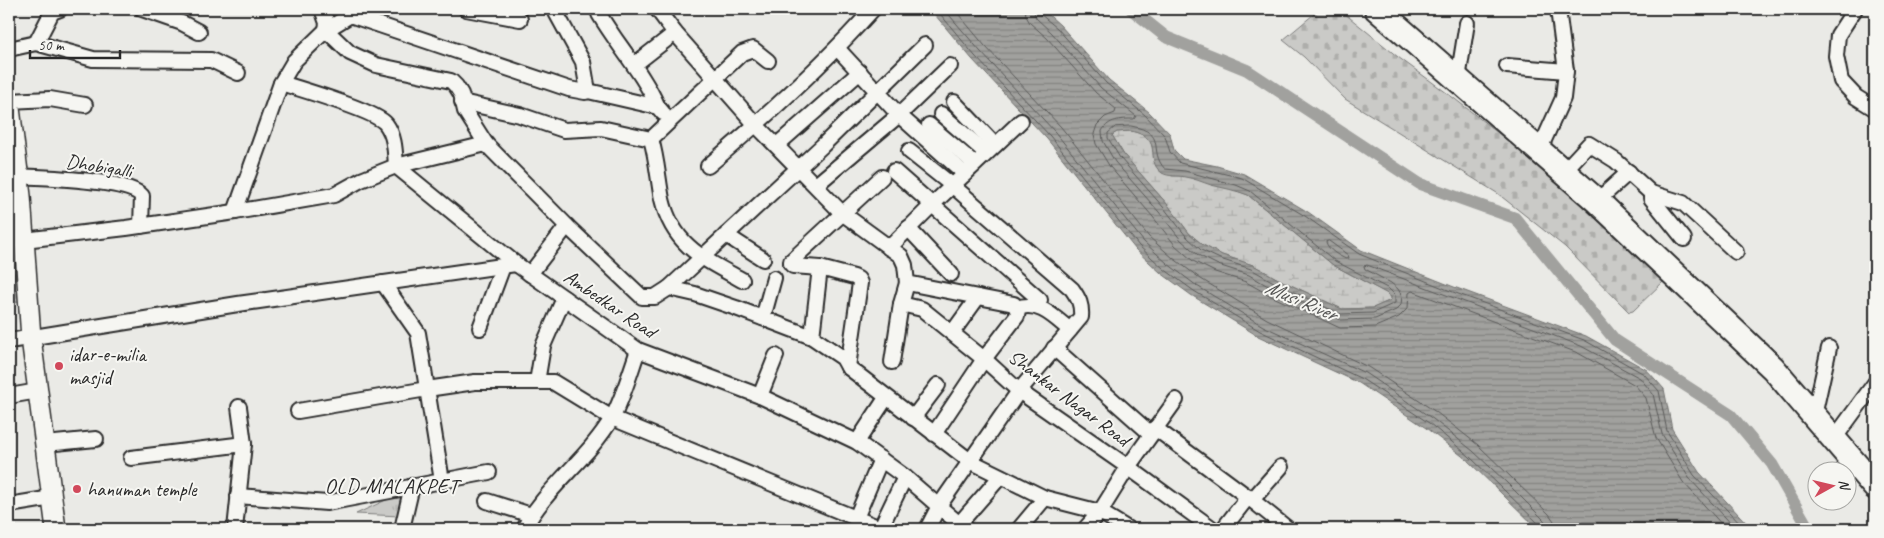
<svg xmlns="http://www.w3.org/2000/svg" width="1884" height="538" viewBox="0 0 1884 538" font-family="Caveat,sans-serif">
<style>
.wetland{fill:url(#wetland-marsh);stroke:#7a7a79}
.cemetery{fill:url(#cemetery-stones);stroke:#7a7a79}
.park{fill:url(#park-tufts);stroke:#7a7a79}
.water{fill:url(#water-rules);stroke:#727270;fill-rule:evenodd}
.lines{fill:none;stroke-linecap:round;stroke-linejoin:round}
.shore{stroke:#5a5a59;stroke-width:1}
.canal{stroke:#a1a19e;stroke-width:12}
.street-casing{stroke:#2b2b2b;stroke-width:18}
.secondary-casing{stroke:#2b2b2b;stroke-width:22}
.highway-casing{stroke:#2b2b2b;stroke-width:28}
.street{stroke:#f6f6f2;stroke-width:14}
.secondary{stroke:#f6f6f2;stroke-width:19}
.highway{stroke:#f6f6f2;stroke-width:24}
.poi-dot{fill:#d1495b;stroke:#f6f6f2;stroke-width:2}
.labels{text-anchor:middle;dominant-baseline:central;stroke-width:4;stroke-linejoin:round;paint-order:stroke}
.street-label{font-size:20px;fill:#2b2b2b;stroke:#f6f6f2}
.poi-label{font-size:20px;fill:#2b2b2b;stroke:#f6f6f2;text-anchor:start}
.water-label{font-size:21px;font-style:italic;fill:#545453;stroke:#f6f6f2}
.neighbourhood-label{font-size:21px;letter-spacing:1px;fill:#2b2b2b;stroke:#f6f6f2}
</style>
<defs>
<pattern id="wetland-marsh" width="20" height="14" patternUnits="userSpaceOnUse" patternTransform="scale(1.25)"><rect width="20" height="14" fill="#cacac7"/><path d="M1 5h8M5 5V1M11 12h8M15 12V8" fill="none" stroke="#aeaeab"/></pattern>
<pattern id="cemetery-stones" width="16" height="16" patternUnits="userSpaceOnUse" patternTransform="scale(1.25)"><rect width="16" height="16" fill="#cacac7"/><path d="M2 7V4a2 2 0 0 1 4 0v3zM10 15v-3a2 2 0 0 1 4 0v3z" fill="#aeaeab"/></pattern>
<pattern id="park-tufts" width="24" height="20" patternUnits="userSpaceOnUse" patternTransform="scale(1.25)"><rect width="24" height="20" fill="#cacac7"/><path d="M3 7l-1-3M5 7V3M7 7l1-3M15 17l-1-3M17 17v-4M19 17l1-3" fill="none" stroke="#aeaeab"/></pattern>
<pattern id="water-rules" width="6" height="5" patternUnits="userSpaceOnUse" patternTransform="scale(1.25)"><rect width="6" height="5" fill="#a1a19e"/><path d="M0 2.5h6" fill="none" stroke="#838381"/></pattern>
</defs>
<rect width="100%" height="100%" fill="#eaeae6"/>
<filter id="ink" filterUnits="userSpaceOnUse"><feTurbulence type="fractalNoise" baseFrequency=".02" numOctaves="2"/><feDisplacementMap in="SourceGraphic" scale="10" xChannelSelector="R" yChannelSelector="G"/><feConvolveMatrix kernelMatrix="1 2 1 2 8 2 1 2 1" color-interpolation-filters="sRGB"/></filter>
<g filter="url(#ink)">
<path class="wetland" d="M1131,131C1155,136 1151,144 1156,166L1172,176H1184L1235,190L1248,195L1333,265L1386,293L1391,297V300L1373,308L1342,309L1280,280L1253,265L1222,255L1203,245L1189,233L1168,205L1124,155L1112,135L1117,132Z"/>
<g class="cemetery">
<path d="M1320,9H1339L1398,57L1455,99L1532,160L1664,281L1633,311L1629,312L1565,247L1497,193L1345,99L1304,57L1283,40Z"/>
<path d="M9,143L26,301L9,303Z"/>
</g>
<path class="park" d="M401,493L400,516L356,514Z"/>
<path class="water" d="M930,9H1042L1060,25L1109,80L1149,112L1170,134L1174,150L1183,159L1217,166L1244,174L1308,212L1361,250L1454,287L1586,336L1647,370L1664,389L1672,429L1699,472L1752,529H1538L1466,459L1426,428L1359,383L1258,336L1191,295L1161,273L1136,250L1047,139L972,59ZM1131,131C1166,139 1143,159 1162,173C1169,177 1177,175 1185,177C1193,178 1202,182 1211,185C1223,188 1235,190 1248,195L1333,265L1386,293L1391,297V300L1373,308L1342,309L1280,280L1253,265L1222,255L1203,245L1189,233L1168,205L1124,155L1112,135L1117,132Z"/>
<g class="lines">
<g class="shore">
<path d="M936,9L975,56L1050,136L1139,246L1164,269L1194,291L1260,331L1362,379L1429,423L1469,456L1539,524L1541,529"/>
<path d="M944,9L980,51L1055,132L1144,242L1168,264L1197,286L1263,326L1365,373L1433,419L1473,451L1507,483L1544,520L1547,529"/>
<path d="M954,9L985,46L1061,127L1149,237L1173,258L1201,279L1267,319L1368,367L1436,412L1478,445L1549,514L1554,521L1555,529"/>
<path d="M1025,9L1026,16L1030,23L1047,38L1096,93L1116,109L1115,113L1105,117L1097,125L1094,134L1096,144L1110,167L1153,217L1175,245L1193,261L1215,272L1246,282L1271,296L1340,328L1375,327L1399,317L1408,308L1409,293L1412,291L1578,353L1635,385L1646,398L1656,438L1683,482L1726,529"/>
<path d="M1033,9L1036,18L1052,33L1101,88L1136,116L1134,119C1121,119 1109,119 1102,131L1103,141L1115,162L1159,212L1181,240L1198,255L1218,265L1249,275L1275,290L1341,320L1375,319L1396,310L1401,305L1402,296L1398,289L1391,283L1365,269L1364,266L1367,265L1581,346L1640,378L1653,394L1662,434L1689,478L1736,529"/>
<path d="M1039,9L1040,14L1057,28L1106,83L1145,115L1165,136L1170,152L1180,163L1242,178L1305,216L1359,254L1453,292L1584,340L1644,374L1659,391L1667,431L1694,475L1745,529"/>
<path d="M1131,126C1169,133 1147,150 1165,169L1185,171L1236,185L1250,191L1335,261L1389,289L1395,295V303L1373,313L1340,314L1277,284L1251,269L1220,259L1201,250L1186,236L1164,208L1120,158L1108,138V133L1115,127Z"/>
<path d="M1329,241L1348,255L1349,258L1346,259C1339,256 1328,250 1326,242Z"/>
</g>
<path class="canal" d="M1131,9L1166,37L1247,70L1420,184L1515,218L1615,340L1731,415L1772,464L1809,529"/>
<defs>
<g id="street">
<path d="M142,9L182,23L199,32"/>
<path d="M322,9L327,23L326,30L350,53L376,65L451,81L456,86L461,94L465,111L486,144L567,226L642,297H655L669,288L695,294L736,308L812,337L843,358L848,367L970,461L1045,498L1100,512L1128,529"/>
<path d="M466,9L520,19"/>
<path d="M657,9L675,33L756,125L842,213L901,256L905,265L907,283L1014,304L1018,311L1017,316L984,359L934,434"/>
<path d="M1855,9L1838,35L1836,56L1841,81L1856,97L1875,109"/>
<path d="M599,14C618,46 643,73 658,107"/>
<path d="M350,15L569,89L585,92L588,91L583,62L554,9"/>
<path d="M36,43L93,59L211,60L238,73"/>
<path d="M837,48L899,115L965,174"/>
<path d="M9,49L36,43L52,12L60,9"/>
<path d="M634,65L675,33"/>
<path d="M1507,66L1566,71"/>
<path d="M1458,79L1467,23"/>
<path d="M281,83C300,89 376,111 386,124C395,136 395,152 396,166L516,264L638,350L760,396L857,442L905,477L965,529"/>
<path d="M588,91L658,107L663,113"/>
<path d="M9,101L50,99L85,105"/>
<path d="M462,102L520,115L564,130L601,128L651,139C657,159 658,179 662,199C673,246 704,259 742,280"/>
<path d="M954,102L995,145"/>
<path d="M941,114L986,153"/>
<path d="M929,125L975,164"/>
<path d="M651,139L742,53L753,49L768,61"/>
<path d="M777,145L860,72"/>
<path d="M909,151L953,186L1072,289C1079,299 1082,305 1081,317L1019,391L939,506L927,529"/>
<path d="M1539,151L1563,98L1566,71L1558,9"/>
<path d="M708,166C766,117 822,66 873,9"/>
<path d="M894,171L1040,300"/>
<path d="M1563,172L1589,144L1616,161L1651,193L1683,203L1736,252"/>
<path d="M19,176C43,178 128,179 142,196L141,226"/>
<path d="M816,185L899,115L950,66"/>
<path d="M1651,193V198L1684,239"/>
<path d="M1597,201L1629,172"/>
<path d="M235,212L281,83L294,61L326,30L357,11"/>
<path d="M908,228L951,274"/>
<path d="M726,235L763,259"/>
<path d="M24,240L126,228L235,212L334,195L361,180L396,166L486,144"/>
<path d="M889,248L933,204L1021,121"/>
<path d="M530,274L567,226"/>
<path d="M669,288L822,146L925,45"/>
<path d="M901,304L922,309L984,359L1019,391L1128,467L1213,529"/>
<path d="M1017,308C1039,300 1054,317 1070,330"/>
<path d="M763,318L774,278"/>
<path d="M480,328L503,266"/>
<path d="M952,333L978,297"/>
<path d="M812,337L820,268"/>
<path d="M9,341L238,304L516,264"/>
<path d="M1054,348L1151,434"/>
<path d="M892,362L901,304L907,283"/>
<path d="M848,367L860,283L858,279L854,277L820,268L793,266L791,264V261L882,177"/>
<path d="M537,382L543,346L564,298"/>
<path d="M9,396L38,391"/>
<path d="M760,396L776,356"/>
<path d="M298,411L427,389L475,382H553L612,418L880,528"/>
<path d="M1814,416L1829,348"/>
<path d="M913,418L938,385"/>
<path d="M1155,428L1248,497L1288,529"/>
<path d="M1834,439L1875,383"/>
<path d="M857,442L886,398"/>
<path d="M45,444L96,439"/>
<path d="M131,458L244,444"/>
<path d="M442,481L489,472"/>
<path d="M238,496L327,503L442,481L418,333L383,283"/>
<path d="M1252,500L1281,467"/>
<path d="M487,501L531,515"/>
<path d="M9,505L52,498"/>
<path d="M856,518L881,459"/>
<path d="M959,524L1000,477"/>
<path d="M235,529L244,444L239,407"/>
<path d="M402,529L412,486"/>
<path d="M524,529C544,489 588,459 612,418C622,401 631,370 638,350"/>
<path d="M880,529L905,477"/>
<path d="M1019,529L1045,498"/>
<path d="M1085,529L1100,512L1128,467L1176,400"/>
<path d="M1223,529L1248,497"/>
</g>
<path id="secondary" d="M9,100L21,196L31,338L56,529"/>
<path id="highway" d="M1377,9L1597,201L1773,368L1875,487"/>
</defs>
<use href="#street" class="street-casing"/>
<use href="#secondary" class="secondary-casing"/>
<use href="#highway" class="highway-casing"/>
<use href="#street" class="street"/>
<use href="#secondary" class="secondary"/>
<use href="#highway" class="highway"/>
</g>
</g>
<g class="poi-dot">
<circle cx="59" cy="366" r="5"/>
<circle cx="77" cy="489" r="5"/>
</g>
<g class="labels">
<g class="street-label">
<text transform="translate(99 166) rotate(9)">Dhobigalli</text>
<text transform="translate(610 304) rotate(34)">Ambedkar Road</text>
<text transform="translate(1069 398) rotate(37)">Shankar Nagar Road</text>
</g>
<g class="poi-label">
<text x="69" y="354">idar-e-milia<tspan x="69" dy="23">masjid</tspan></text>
<text x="87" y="489">hanuman temple</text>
</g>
<g class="water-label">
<text transform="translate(1301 300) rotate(23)">Musi River</text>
</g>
<g class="neighbourhood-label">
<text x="392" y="486">OLD MALAKPET</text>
</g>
</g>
<rect width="1884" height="538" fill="none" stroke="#f6f6f2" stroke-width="30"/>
<rect x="15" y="15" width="1854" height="508" fill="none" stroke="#2b2b2b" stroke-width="2" filter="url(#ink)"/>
<g transform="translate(1832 486) rotate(82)"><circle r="24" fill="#f6f6f2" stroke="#a5a5a2"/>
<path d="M0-4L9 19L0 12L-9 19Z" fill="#d1495b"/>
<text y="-8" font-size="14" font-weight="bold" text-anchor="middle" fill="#2b2b2b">N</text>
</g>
<path d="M30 50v8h90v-8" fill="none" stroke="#2b2b2b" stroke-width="2.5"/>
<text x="38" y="50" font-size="15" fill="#2b2b2b" stroke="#f6f6f2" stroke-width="4" paint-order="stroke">50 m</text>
</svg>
